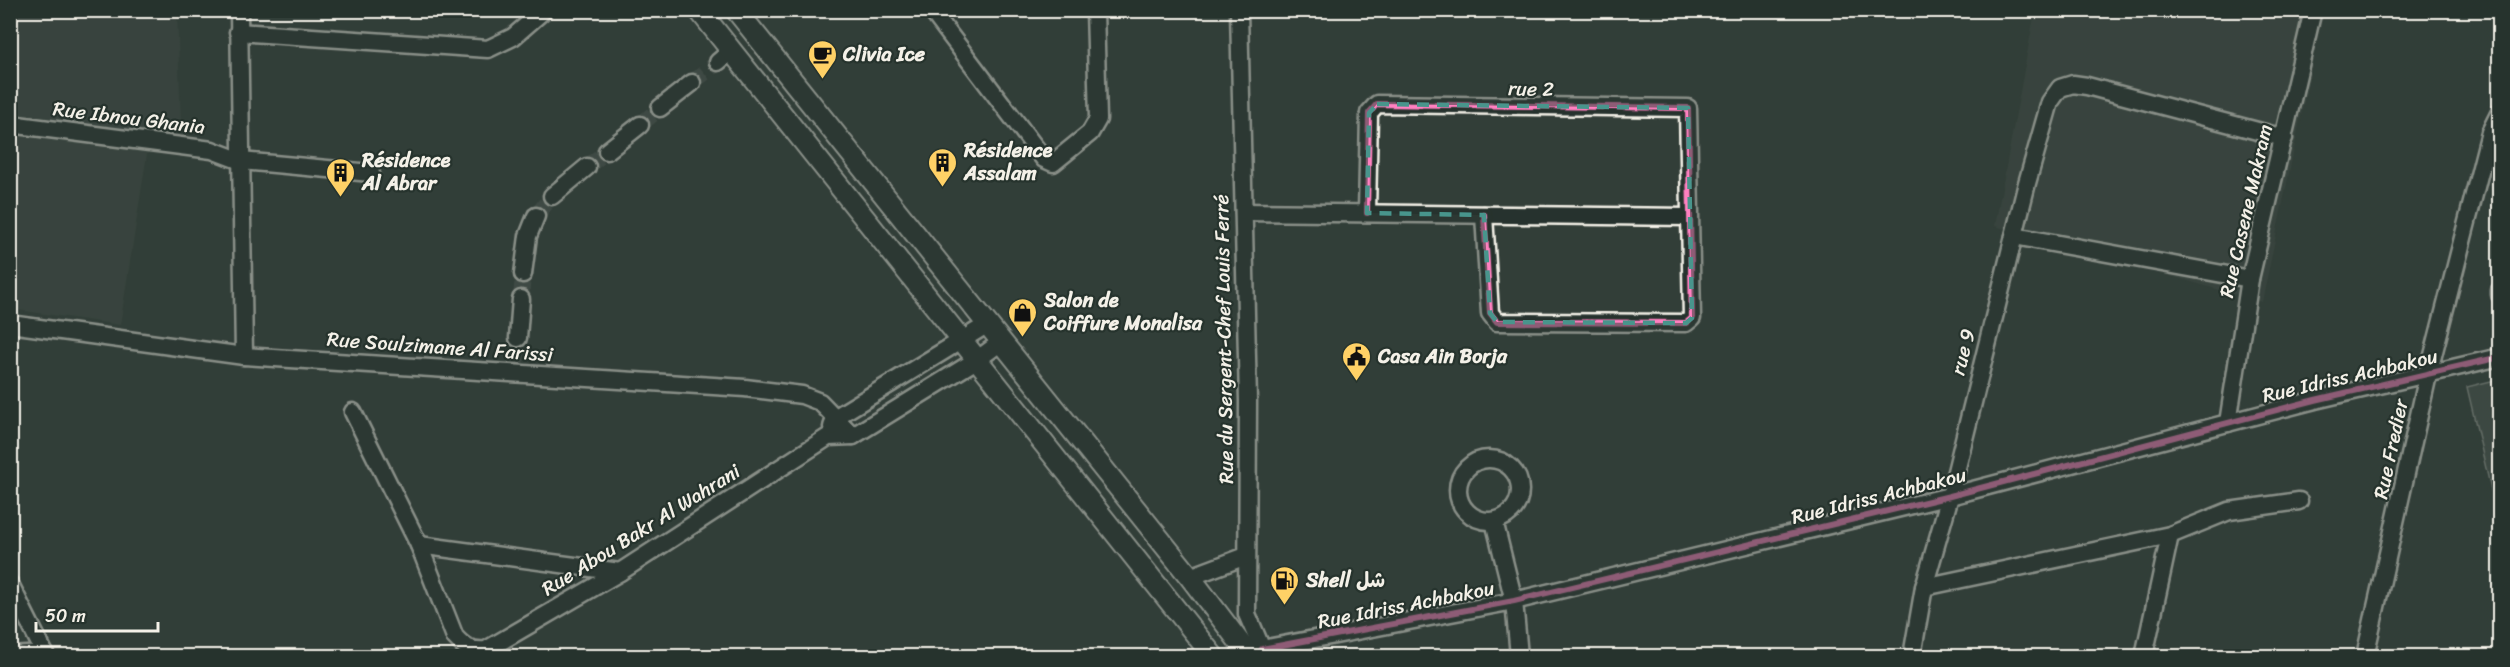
<svg xmlns="http://www.w3.org/2000/svg" width="2510" height="667" viewBox="0 0 2510 667" font-family="Sriracha,'Playpen Sans Arabic',sans-serif">
<style>
.built{fill:#404b44}
.green{fill:#4c564f;stroke:#a0a49c;stroke-width:1.5}
.lines{fill:none;stroke-linecap:round;stroke-linejoin:round}
.minor-tunnel{stroke:#4f5952;stroke-width:16;stroke-dasharray:16 8;stroke-linecap:butt}
.minor-casing{stroke:#f4f1e8;stroke-width:21}
.major-casing{stroke:#f4f1e8;stroke-width:24}
.minor{stroke:#26332d;stroke-width:16}
.major{stroke:#26332d;stroke-width:20}
.cycleway-casing{stroke:#26332d;stroke-width:10}
.cycleway{stroke:#ff80c0;stroke-width:6}
.marked{fill:none;stroke:#48958c;stroke-width:4.5;stroke-dasharray:12 8;stroke-linejoin:round}
.labels{text-anchor:middle;dominant-baseline:central;stroke-width:4.5;stroke-linejoin:round;paint-order:stroke}
.poi-label{font-size:20px;font-weight:bold;fill:#f4f1e8;stroke:#26332d;text-anchor:start}
.street-label{font-size:20px;fill:#f4f1e8;stroke:#26332d}
</style>
<rect width="100%" height="100%" fill="#323e38"/>
<filter id="ink" filterUnits="userSpaceOnUse"><feTurbulence type="fractalNoise" baseFrequency=".0167" numOctaves="2"/><feDisplacementMap in="SourceGraphic" scale="12" xChannelSelector="R" yChannelSelector="G"/><feConvolveMatrix kernelMatrix="1 2 1 2 8 2 1 2 1" color-interpolation-filters="sRGB"/></filter>
<g filter="url(#ink)">
<g class="built">
<path d="M10,11H177L181,123L147,154L120,325L11,309Z"/>
<path d="M2035,11H2323L2262,302L1995,226Z"/>
</g>
<path class="green" d="M2499,379H2500L2499,524L2467,387Z"/>
<g class="lines">
<g class="minor-tunnel">
<path d="M692,83L718,62"/>
<path d="M640,125L660,108"/>
<path d="M587,167L607,151"/>
<path d="M536,216L552,196"/>
<path d="M521,299L523,274"/>
<path d="M515,367L518,338"/>
</g>
<defs>
<g id="minor">
<path d="M239,10L244,356"/>
<path d="M931,10L1044,159L1053,163L1090,133L1098,119L1095,10"/>
<path d="M1239,10L1248,401L1247,614L1262,649L1252,654"/>
<path d="M238,32L488,49L513,37L544,10"/>
<path d="M718,62L731,51"/>
<path d="M660,108L692,83"/>
<path d="M10,124L212,150L241,161L371,173"/>
<path d="M607,151L640,125"/>
<path d="M552,196L587,167"/>
<path d="M1244,212L1689,217"/>
<path d="M1367,213L1369,113L1377,104L1688,108L1692,318L1686,323L1497,322L1490,313L1484,215"/>
<path d="M2014,236L2250,279"/>
<path d="M523,274L528,236L536,216"/>
<path d="M2500,290V295"/>
<path d="M10,324L244,356L745,388L802,395L820,402L853,436"/>
<path d="M518,338L521,299"/>
<path d="M353,412L419,545L455,637C465,648 471,651 486,650L620,572L828,437L853,436L978,359L1001,342"/>
<path d="M2228,423L2250,279L2313,10"/>
<path d="M832,427L836,417L988,324"/>
<circle cx="1489" cy="490" r="31"/>
<path d="M1494,521L1514,601L1519,656"/>
<path d="M419,545L620,572"/>
<path d="M1190,577L1246,556"/>
<path d="M10,584L46,656"/>
<path d="M1924,587L2170,535L2229,511L2299,501"/>
<path d="M1262,649L1514,601L1950,496L2315,400L2500,357"/>
<path d="M10,656L45,654"/>
<path d="M1912,656L1924,587L1950,496L2027,183L2050,102L2060,88L2073,84L2087,86L2284,138"/>
<path d="M2144,656L2170,535"/>
<path d="M2365,656L2428,375L2490,132L2500,112"/>
</g>
<g id="major">
<path d="M699,10L1213,656"/>
<path d="M736,10L1190,577L1250,656"/>
</g>
</defs>
<use href="#minor" class="minor-casing"/>
<use href="#major" class="major-casing"/>
<use href="#minor" class="minor"/>
<use href="#major" class="major"/>
<defs>
<g id="cycleway">
<path d="M1367,213L1369,113L1377,104L1688,108L1692,318L1686,323L1497,322L1490,313L1484,215"/>
<path d="M1262,649L1514,601L1950,496L2315,400L2500,357"/>
</g>
</defs>
<use href="#cycleway" class="cycleway-casing"/>
<use href="#cycleway" class="cycleway"/>
</g>
</g>
<path d="M0 0H2510V667H0ZM1377,104L1688,108L1692,318L1686,323L1497,322L1490,313L1484,215L1367,213L1369,113Z" fill="#323e38" fill-opacity=".55" fill-rule="evenodd"/>
<path class="marked" d="M1377,104L1688,108L1692,318L1686,323L1497,322L1490,313L1484,215L1367,213L1369,113Z"/>
<defs>
<symbol id="cafe-pin" viewBox="-11 -11 22 30"><path d="M0 17L-7.5 6A9.5 9.5 0 1 1 7.5 6Z" fill="#ffd166" stroke="#26332d"/><path d="M-5.5-4.5H6V0H3Q3 3.5 0 3.5H-2.5Q-5.5 3.5-5.5 0ZM3-3.2v2h1.7v-2ZM-6 4.5H4V6H-6Z" fill="#111"/></symbol>
<symbol id="building-pin" viewBox="-11 -11 22 30"><path d="M0 17L-7.5 6A9.5 9.5 0 1 1 7.5 6Z" fill="#ffd166" stroke="#26332d"/><path d="M-4-6H4V6H1V3H-1V6H-4ZM-2.5-4.3h1.7v1.8h-1.7ZM.8-4.3h1.7v1.8H.8ZM-2.5-1h1.7V.8h-1.7ZM.8-1h1.7V.8H.8Z" fill="#111"/></symbol>
<symbol id="shop-pin" viewBox="-11 -11 22 30"><path d="M0 17L-7.5 6A9.5 9.5 0 1 1 7.5 6Z" fill="#ffd166" stroke="#26332d"/><path d="M-5-2.5h2.3a2.7 3.5 0 0 1 5.4 0H5L5.5 6h-11ZM-1.5-2.5h3a1.5 2.3 0 0 0-3 0Z" fill="#111"/></symbol>
<symbol id="civic-pin" viewBox="-11 -11 22 30"><path d="M0 17L-7.5 6A9.5 9.5 0 1 1 7.5 6Z" fill="#ffd166" stroke="#26332d"/><path d="M-.6-6.5H3V-4.5H.6V-3L4-1V1h2V6H-6V1h2V-1L-.6-3ZM-1.2 2.5V6h2.4V2.5Z" fill="#111"/></symbol>
<symbol id="fuel-pin" viewBox="-11 -11 22 30"><path d="M0 17L-7.5 6A9.5 9.5 0 1 1 7.5 6Z" fill="#ffd166" stroke="#26332d"/><path d="M-5.5-6h7V0h2V4h1.3V-2.5L3-4.5l.8-.8L6-3V5H2.5V1h-1V6h-7ZM-4.2-4.7v3.2H.2V-4.7Z" fill="#111"/></symbol>
</defs>
<g fill-rule="evenodd">
<use href="#cafe-pin" x="806" y="38" width="33" height="45"/>
<use href="#building-pin" x="926" y="146" width="33" height="45"/>
<use href="#building-pin" x="324" y="156" width="33" height="45"/>
<use href="#shop-pin" x="1006" y="296" width="33" height="45"/>
<use href="#civic-pin" x="1340" y="340" width="33" height="45"/>
<use href="#fuel-pin" x="1268" y="564" width="33" height="45"/>
</g>
<g class="labels">
<g class="poi-label">
<text x="843" y="54">Clivia Ice</text>
<text x="964" y="150">Résidence<tspan x="964" dy="23">Assalam</tspan></text>
<text x="362" y="160">Résidence<tspan x="362" dy="23">Al Abrar</tspan></text>
<text x="1044" y="300">Salon de<tspan x="1044" dy="23">Coiffure Monalisa</tspan></text>
<text x="1378" y="356">Casa Ain Borja</text>
<text x="1306" y="580">Shell شل</text>
</g>
<g class="street-label">
<text transform="translate(1531 89) rotate(1)">rue 2</text>
<text transform="translate(129 118) rotate(7)">Rue Ibnou Ghania</text>
<text transform="translate(2246 211) rotate(-77)">Rue Casene Makram</text>
<text transform="translate(1224 339) rotate(-91)">Rue du Sergent-Chef Louis Ferré</text>
<text transform="translate(440 347) rotate(4)">Rue Soulzimane Al Farissi</text>
<text transform="translate(1963 352) rotate(-76)">rue 9</text>
<text transform="translate(2350 376) rotate(-13)">Rue Idriss Achbakou</text>
<text transform="translate(2391 449) rotate(-78)">Rue Fredier</text>
<text transform="translate(1879 496) rotate(-14)">Rue Idriss Achbakou</text>
<text transform="translate(641 530) rotate(-32)">Rue Abou Bakr Al Wahrani</text>
<text transform="translate(1406 605) rotate(-11)">Rue Idriss Achbakou</text>
</g>
</g>
<rect width="2510" height="667" fill="none" stroke="#26332d" stroke-width="36"/>
<rect x="18" y="18" width="2474" height="631" fill="none" stroke="#f4f1e8" stroke-width="2" filter="url(#ink)"/>
<path d="M36 622v9h122v-9" fill="none" stroke="#f4f1e8" stroke-width="3"/>
<text x="45" y="622" font-size="18" fill="#f4f1e8" stroke="#26332d" stroke-width="4.5" paint-order="stroke">50 m</text>
</svg>
